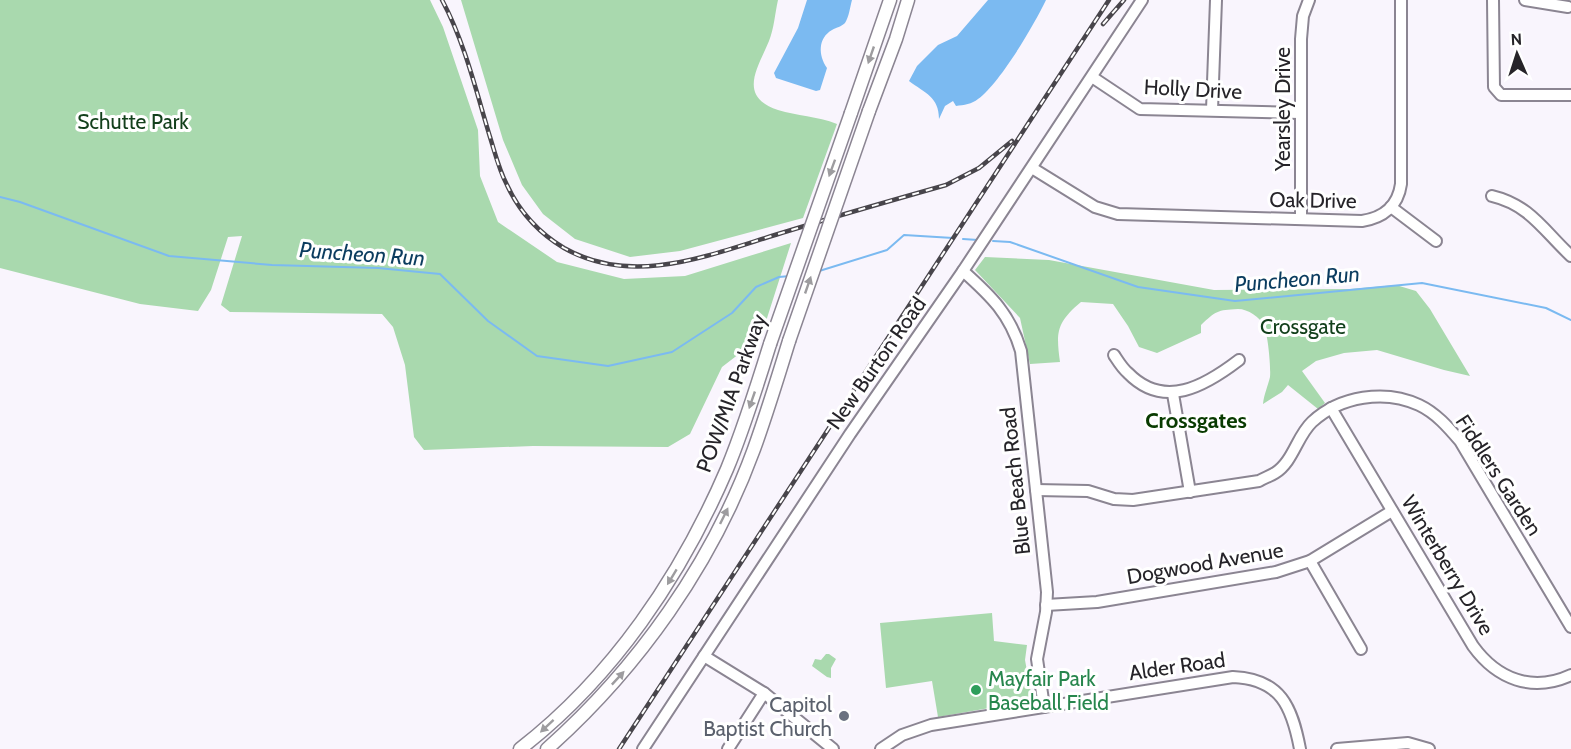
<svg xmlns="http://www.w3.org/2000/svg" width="1571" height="749" viewBox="0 0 1571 749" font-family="Cabin,sans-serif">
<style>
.green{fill:#a9d9ae}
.water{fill:#7bbaf1}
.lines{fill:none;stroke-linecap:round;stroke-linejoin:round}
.stream{stroke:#7bbaf1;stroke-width:2}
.minor-casing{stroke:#8b8592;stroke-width:14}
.major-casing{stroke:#8b8592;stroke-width:15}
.minor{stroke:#fff;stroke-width:10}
.major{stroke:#fff;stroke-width:12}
.rail-casing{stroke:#48454b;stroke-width:4.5}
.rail{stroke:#fff;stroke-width:2;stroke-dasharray:7;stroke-linecap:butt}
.major-bridge-casing{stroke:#8b8592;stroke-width:15;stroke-linecap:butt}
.major-bridge{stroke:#fff;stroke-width:12}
.oneway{fill:#9d9c9f}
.leisure-dot{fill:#2e9e5b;stroke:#fff;stroke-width:2}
.worship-dot{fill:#6b7280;stroke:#fff;stroke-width:2}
.labels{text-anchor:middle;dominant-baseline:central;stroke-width:6;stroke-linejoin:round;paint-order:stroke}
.street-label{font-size:21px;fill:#262429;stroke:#fff}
.park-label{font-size:21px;fill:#13401c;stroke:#fff}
.leisure-label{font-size:21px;fill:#27864d;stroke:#fff;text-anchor:start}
.worship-label{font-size:21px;fill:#5b616d;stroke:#fff;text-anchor:end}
.water-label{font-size:22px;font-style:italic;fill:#0b3c5f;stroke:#fff}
.neighbourhood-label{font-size:22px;font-weight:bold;fill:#093b01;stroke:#fff}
</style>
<rect width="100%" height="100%" fill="#f9f5fd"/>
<g class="green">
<path d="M0,0H430L443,27L478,130L480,176L498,222L557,262L624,279L685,276L791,243L761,337L722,367L690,434L668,447L533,446L424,450L414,437L405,365L393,327L382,314L230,312L221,305L242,236L228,237L211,290L198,311L140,304L0,268Z"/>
<path d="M461,0H778C775,13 774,29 769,41C758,68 737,96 778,110C797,116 817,116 837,124L803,218L680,251L630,257L575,239L543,214L522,185L503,140Z"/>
<path d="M985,257L1049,260L1214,290L1350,289L1396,285L1416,291L1430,309L1470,376L1444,370L1377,350L1344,353L1316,361L1302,371L1325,403L1318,409L1288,385L1282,392L1263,404C1264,394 1268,386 1270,377C1271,367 1268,335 1264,326C1260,317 1248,309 1238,309C1217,310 1216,311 1201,325V333L1157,353L1139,347L1128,326L1113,304L1081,302C1056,323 1056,332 1060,362L1030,364L1020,318L975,270Z"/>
<path d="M992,613L994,641L1027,645L1025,660L1031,693L1029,701L938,717L932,681L886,688L880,623Z"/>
<path d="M826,654H829L836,659L831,668V678L827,677L812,666L815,659L821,660Z"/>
</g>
<g class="water">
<path d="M807,0H852C850,7 849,17 845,23C841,27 837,27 832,30C818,38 818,55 827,68L820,90L816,91L776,78L774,73L798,28Z"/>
<path d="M988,0H1046C1034,25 1000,83 978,99C972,104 964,105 956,106L953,101L945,106L939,119C939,97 925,93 909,81L917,66L938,45L957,36Z"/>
</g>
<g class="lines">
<g class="stream">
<path d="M0,197L20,202L169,256L272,265L378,268L440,274L488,321L537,356L608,366L672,352L732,313L756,287L779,277L790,276"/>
<path d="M963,239L978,240"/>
<path d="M993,241L1010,242L1138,287L1235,301L1422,283L1546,308L1571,320"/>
<path d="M816,272L887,250L904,235L953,238"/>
</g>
<defs>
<g id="minor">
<path d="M1493,0L1494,87L1501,95H1571"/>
<path d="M1525,0L1568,7"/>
<path d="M1092,77L1140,109L1300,113"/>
<path d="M1212,110L1216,0"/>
<path d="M1032,168L1095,207L1118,214L1362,221C1383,218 1398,206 1401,184V0"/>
<path d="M1492,196C1530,205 1544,231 1571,256"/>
<path d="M1391,207L1436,241"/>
<path d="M1301,219V39L1303,16L1309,0"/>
<path d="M963,271C991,296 1010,314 1021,351L1047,592L1046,612L1037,659L1044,707"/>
<path d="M1114,355C1118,361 1122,368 1128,373C1164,410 1205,386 1239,360"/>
<path d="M1173,394L1190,492"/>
<path d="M1331,408L1473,646C1497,679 1532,693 1571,675"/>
<path d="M1036,490L1088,491L1114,499L1133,500L1259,481C1264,478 1270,476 1275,473C1293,462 1297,436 1312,422C1340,396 1385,389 1419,405C1436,413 1448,427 1460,441L1571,627"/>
<path d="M1310,561L1361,649"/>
<path d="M1046,605L1097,602L1276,572L1310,561L1392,511"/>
<path d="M704,656L764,693L833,749"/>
<path d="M643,749L850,434L963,271L1142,0"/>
<path d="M728,749L764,693"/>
<path d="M881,749L902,735L931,725L1233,677C1281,679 1292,707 1300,749"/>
<path d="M1337,749L1408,743L1429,749"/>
</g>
<g id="major">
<path d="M869,111L896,39L908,0"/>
<path d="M851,113L890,0"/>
<path d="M520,749C613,677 681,576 727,469C744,428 757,386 770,344"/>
<path d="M547,749C638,668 712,564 754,449C767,413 778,377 789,341"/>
</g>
</defs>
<use href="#minor" class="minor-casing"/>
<use href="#major" class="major-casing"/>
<use href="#minor" class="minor"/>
<use href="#major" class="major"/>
<defs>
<g id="rail">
<path d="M442,0C465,43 476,91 490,137C495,153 499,170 507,185C519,211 539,233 564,248C636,289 716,252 788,231C840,215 893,200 946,185L979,168L1012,141"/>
<path d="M1103,24L1124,0"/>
<path d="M619,749L1109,0"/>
</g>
</defs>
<use href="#rail" class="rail-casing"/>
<use href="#rail" class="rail"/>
<defs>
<g id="major-bridge">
<path d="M789,341L869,111"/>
<path d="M770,344L851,113"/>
</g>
</defs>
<use href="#major-bridge" class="major-bridge-casing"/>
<use href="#major-bridge" class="major-bridge"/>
</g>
<defs><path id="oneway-solid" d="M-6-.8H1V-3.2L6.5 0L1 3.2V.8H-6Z" transform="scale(1.5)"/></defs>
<g class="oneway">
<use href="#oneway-solid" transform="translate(871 55) rotate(109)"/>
<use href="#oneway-solid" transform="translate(832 168) rotate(110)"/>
<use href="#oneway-solid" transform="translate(808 285) rotate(-71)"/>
<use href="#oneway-solid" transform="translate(752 400) rotate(109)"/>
<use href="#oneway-solid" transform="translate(724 516) rotate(-64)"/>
<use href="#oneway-solid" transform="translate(672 577) rotate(121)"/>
<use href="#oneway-solid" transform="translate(618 678) rotate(-47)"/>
<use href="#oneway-solid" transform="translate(547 726) rotate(137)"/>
</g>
<circle class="leisure-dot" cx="976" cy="690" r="6"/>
<circle class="worship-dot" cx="844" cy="716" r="6"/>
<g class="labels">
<g class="street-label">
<text transform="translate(1193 89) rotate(3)">Holly Drive</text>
<text transform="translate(1282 109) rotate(-90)">Yearsley Drive</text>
<text transform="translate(1313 200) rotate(1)">Oak Drive</text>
<text transform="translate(876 363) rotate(-55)">New Burton Road</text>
<text transform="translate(731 393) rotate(-70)">POW/MIA Parkway</text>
<text transform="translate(1499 475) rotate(57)">Fiddlers Garden</text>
<text transform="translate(1015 481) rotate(-96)">Blue Beach Road</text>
<text transform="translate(1205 563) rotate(-10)">Dogwood Avenue</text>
<text transform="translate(1448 565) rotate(59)">Winterberry Drive</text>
<text transform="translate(1177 666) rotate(-8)">Alder Road</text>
</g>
<g class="park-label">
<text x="133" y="121">Schutte Park</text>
<text x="1303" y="326">Crossgate</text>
</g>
<g class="leisure-label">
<text x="988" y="678">Mayfair Park<tspan x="988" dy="24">Baseball Field</tspan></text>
</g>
<g class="worship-label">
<text x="832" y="704">Capitol<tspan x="832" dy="24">Baptist Church</tspan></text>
</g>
<g class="water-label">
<text transform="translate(362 254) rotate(4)">Puncheon Run</text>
<text transform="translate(1297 279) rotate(-5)">Puncheon Run</text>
</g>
<g class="neighbourhood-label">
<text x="1196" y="420">Crossgates</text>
</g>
</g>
<g transform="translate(1517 54) rotate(357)" stroke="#ffffff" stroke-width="4.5" paint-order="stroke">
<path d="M0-4.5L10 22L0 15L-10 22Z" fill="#262429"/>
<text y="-9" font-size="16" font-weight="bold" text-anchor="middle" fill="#262429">N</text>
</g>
</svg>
